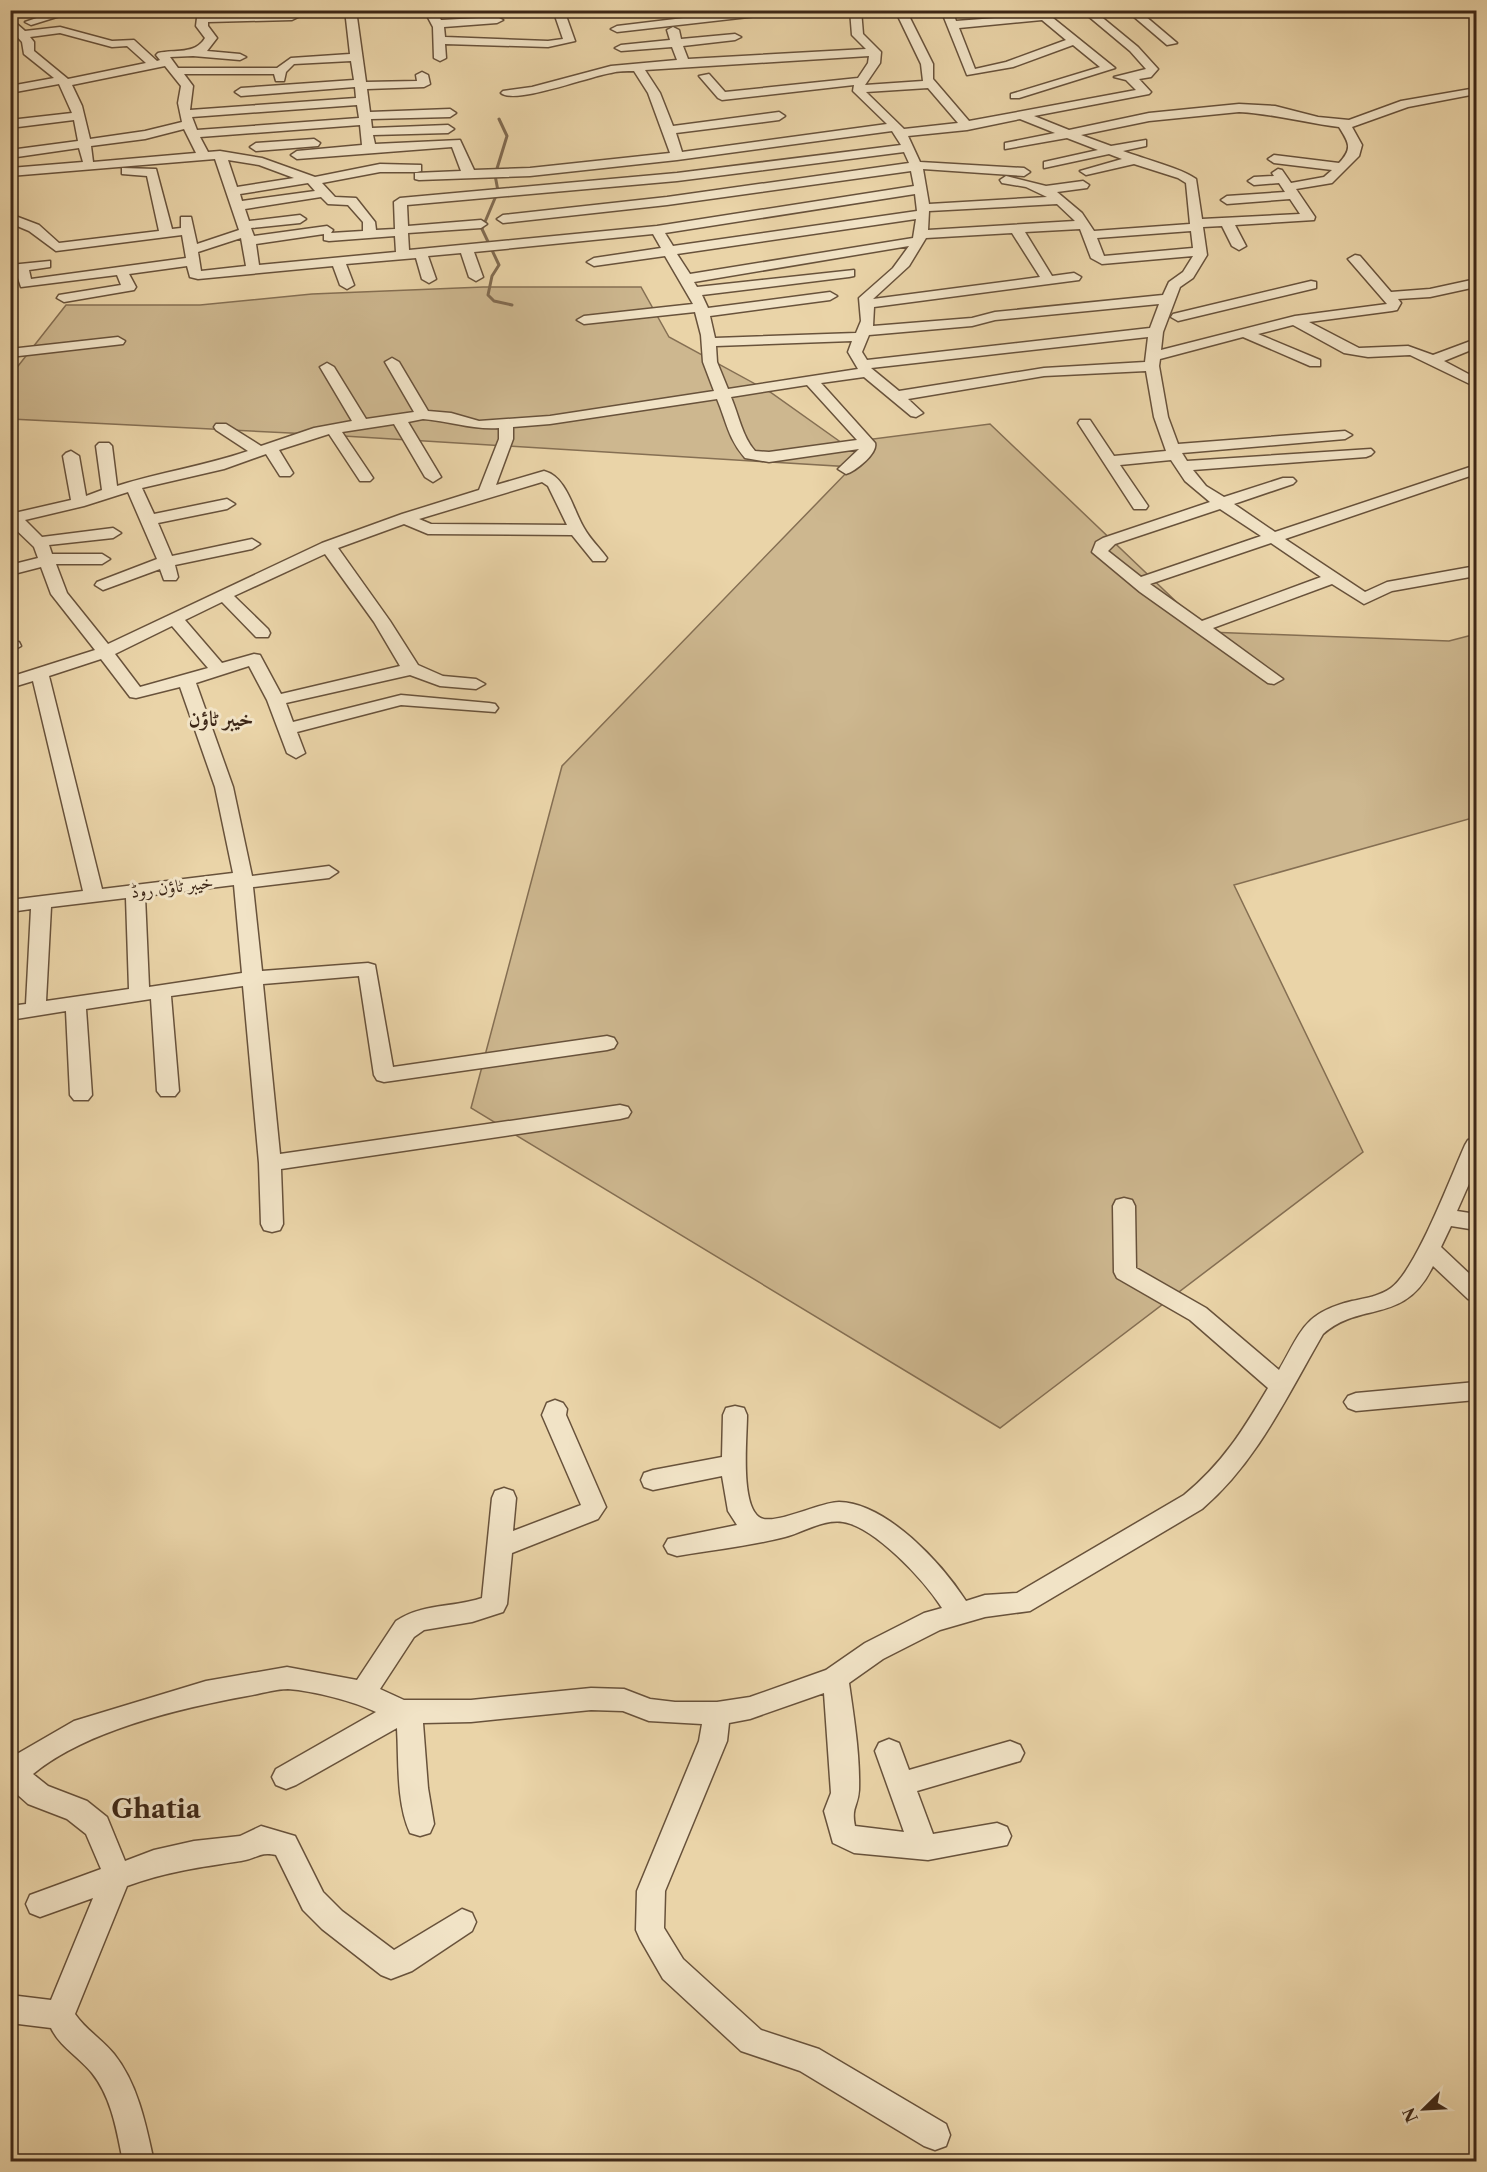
<svg xmlns="http://www.w3.org/2000/svg" width="1487" height="2172" viewBox="0 0 1487 2172" font-family="'Libre Caslon Text',Amiri,serif">
<style>
.green{fill:#cdb78f;stroke:#856f53;stroke-width:1.5}
.lines{fill:none;stroke-linecap:round;stroke-linejoin:round}
.stream{stroke:#816b51;stroke-width:3}
.minor-casing{stroke:#68523b;stroke-width:3}
.minor{fill:#f1e3c6;fill-rule:evenodd}
.labels{text-anchor:middle;dominant-baseline:central;stroke-width:6;stroke-linejoin:round;paint-order:stroke}
.street-label{font-size:18px;fill:#3d2717;stroke:#f1e3c6}
.quarter-label{font-size:21px;font-weight:bold;fill:#3d2717;stroke:#f1e3c6}
.near-quarter-label{font-size:26px;font-weight:bold;fill:#3d2717;stroke:#f1e3c6}
</style>
<rect width="100%" height="100%" fill="#ead4a8"/>
<filter id="stains"><feTurbulence type="fractalNoise" baseFrequency=".00333" numOctaves="4"/><feColorMatrix values="0 0 0 0 .2 0 0 0 0 .09 0 0 0 0 .02 0 0 0 .5 -.17"/></filter>
<radialGradient id="worn" r=".72"><stop offset=".6" stop-color="#630" stop-opacity="0"/><stop offset="1" stop-color="#630" stop-opacity=".3"/></radialGradient>
<path class="green" d="M483,287H641L669,337L770,392L842,443L990,424L1208,632L1449,641L1476,634V817L1234,885L1363,1152L1000,1428L471,1108L562,766L852,467L311,434L11,419V375L66,305H200L312,294Z"/>
<g class="lines">
<path class="stream" d="M499,119L507,136L495,175L498,191L482,229L499,265L492,276L488,295L494,301L512,305"/>
<defs>
<g id="minor">
<path d="M60,10H79L31,25L25,22Z"/>
<path d="M198,10H209V16L292,14L298,17L292,20L208,22V26L217,38L207,51L240,54L246,57L240,60L193,56L170,57L178,68H277L291,58L350,54L345,10H356L366,82L417,81L416,75L422,72L428,75L430,84L424,87L367,89L370,112L450,109L456,113L450,117L371,119L372,128L448,125L454,129L448,133L373,135L375,144L460,140L474,170L530,168L670,153L648,93L634,71C627,71 618,71 611,73C590,76 515,105 501,93L503,91L532,87L611,66L677,60L672,47L621,51L615,48L621,45L670,40L667,30L673,27L679,30L681,39L735,34L741,37L735,40L683,46L688,59L866,49L852,35L850,10H861L863,34L881,52L880,63L865,85L923,81L921,64L895,10H906L933,64V79L969,121L1136,90L1126,80L1114,77L1146,69L1130,51L1081,10H1093L1138,47L1158,69L1151,77L1139,79L1151,92L1149,94L1034,116L1069,130L1149,113L1239,104L1275,106L1318,117L1349,120L1401,101L1476,88V94L1408,107L1352,127L1362,145L1359,156L1332,183L1296,189L1315,217L1314,220L1235,225L1246,246L1239,250L1232,246L1222,226L1203,227L1207,255L1193,278L1180,287L1163,332L1161,350L1295,316L1387,304L1348,259L1355,255L1360,256L1391,292L1430,289L1476,279V287L1430,297L1398,299L1401,303L1397,310L1392,311L1309,322L1359,348L1408,346L1433,355L1476,339V348L1444,361L1476,378V387L1410,355L1368,357L1344,353L1293,325L1258,334L1320,360V366H1310L1243,337L1160,359L1159,366L1168,417L1178,444L1345,431L1352,435L1345,439L1182,453L1187,461L1371,449L1374,452L1371,455L1366,457L1193,470L1206,486L1224,497L1283,478H1293L1296,481L1293,484L1234,504L1275,532L1476,465V474L1285,539L1365,592L1387,582L1476,566V576L1392,591L1364,604L1332,584L1213,628L1283,679L1274,684L1268,683L1140,592L1092,552L1096,542L1103,538L1210,502L1185,481L1171,460L1120,465L1148,506L1146,509H1134L1078,423L1080,420H1090L1114,456L1166,451L1154,417L1146,371L1044,376L908,399L923,413L916,417L911,416L864,377L821,383L875,443C878,453 856,471 846,474L838,469L859,449L769,462L745,458C728,438 727,423 717,399L550,424L513,427V439L496,485L544,471C567,477 573,510 584,528C590,539 600,548 607,558L605,561H593L572,535L428,534L404,524L338,548L390,621L418,665L443,676L476,679L485,684L476,689L440,686L410,675L286,703L293,722L401,695L489,703L495,704L498,708L495,712L401,705L297,732L305,753L296,758L287,753L267,700L249,666L196,683L233,787L252,876L329,866L338,872L329,878L253,887L262,971L368,963L375,965L393,1067L607,1036L614,1038L617,1043L614,1048L607,1050L384,1082L377,1080L374,1075L359,976L263,984L280,1154L620,1105L628,1107L631,1112L628,1117L620,1119L281,1169L283,1224L280,1230L272,1232L264,1230L261,1224L259,1163L243,986L171,996L179,1091L175,1096H161L157,1091L151,999L86,1009L92,1095L88,1100H74L70,1095L66,1011L10,1020V1006L26,1004L31,909L10,912V900L83,891L33,681L10,688V677L95,650L51,594L41,567L10,575V565L38,558L34,547L10,524V514L71,500L63,456L66,453L71,451L79,456L86,496L102,490L96,446L99,443H109L112,446L117,486C160,472 205,466 248,451L216,430L214,427L216,424H226L261,446L314,428L352,421L320,367L327,363L334,367L366,419L414,412L385,362L392,358L399,362L428,411L451,413L479,421L550,416L714,391L703,362L701,335L695,312L584,324L577,320L584,316L693,304L665,256L594,266L587,262L594,258L661,248L653,234L474,252L483,277L476,281L469,277L461,253L428,256L436,279L429,283L422,279L416,258L346,264L354,285L347,289L340,285L333,266L198,279L190,277L187,266L129,274L136,287L134,290L64,302L57,298L59,295L121,285L117,275L21,287L16,272L10,273V265L50,261V267L29,270L31,279L186,258L182,235L56,251L29,231L10,223V214L39,225L59,243L159,231L147,176L122,174V168L156,169L172,229L181,228V217H191L197,244L239,230L215,159L10,176V168L83,162L79,148L10,158V150L78,141L74,120L10,128V120L72,113L59,84L10,93V86L54,78L24,54L22,42L10,29V18L25,31L60,27L112,41L134,40L157,61L160,60L156,55L158,53C175,49 195,55 205,38L196,26ZM60,33L112,47L127,46L146,63L68,79L34,51V42L30,37ZM869,56L868,63L858,78L725,92L709,74L699,76L718,98L722,100L854,85L853,91L887,124L682,152L676,133L779,120L785,116L779,112L673,126L660,93L645,70ZM351,61L354,80L241,88L235,92L241,96L355,87L356,98L190,110L193,86L184,74H274L276,81H284L286,72L294,64ZM165,66L181,86L178,103L182,122L145,131L90,139L82,106L72,85ZM928,88L958,123L904,129L866,92ZM357,105L359,118L197,130L192,117ZM1239,112C1275,114 1305,123 1339,127C1349,143 1353,148 1339,163L1274,155L1268,159L1274,163L1332,170L1324,177L1291,183L1282,170L1278,169L1272,173L1274,176L1254,177L1248,181L1254,185L1279,183L1285,192L1227,196L1221,200L1227,204L1290,199L1300,214L1202,219L1196,179C1181,168 1144,159 1123,151L1146,146V140L1111,146L1081,135L1149,121ZM1020,119L1055,133L1005,143V149L1067,138L1098,150L1044,162V168L1109,154L1122,159L1080,171L1086,175L1134,164L1178,178L1186,183L1190,224L1094,231L1082,213L1057,192L1087,188L1089,185L1083,181L1046,186L1006,176L1000,180L1002,183L1026,187L1047,197L929,204L923,169L1024,176L1030,172L1024,168L920,162L908,136L967,130ZM360,125L362,145L297,151L291,155L297,159L452,147L461,171L415,173V179L419,180L530,176L677,160L892,131L901,145L677,173L400,198L394,202L395,229L376,230L375,222L356,198L335,197L322,183L380,172H417L421,171V165L380,164L315,177L262,158L220,151L208,152L200,137ZM184,129L196,153L93,162L91,146L145,139ZM904,152L909,163L667,197L503,215L497,219L503,223L667,205L911,171L914,186L657,226L409,250L408,233L481,228L487,224L481,220L408,226L407,205L677,181ZM228,160L259,165L294,178L237,187ZM308,183L315,191L242,201L240,194ZM915,194L917,211L673,246L665,233ZM321,197L328,204L348,205L363,222V231L331,233L333,230L327,226L254,236L251,228L300,223L306,219L300,215L249,221L245,209ZM1057,204L1075,221L928,230L929,211ZM916,219L913,238L690,274L677,254ZM1080,229L1091,258L1102,264L1193,256L1183,272L1169,282L1163,295L995,312L972,318L873,326L874,307L1079,280L1081,277L1074,273L1052,276L1025,232ZM1191,231L1193,248L1104,256L1097,238ZM1012,233L1040,277L873,299L909,266L926,238ZM324,234V240L329,241L395,236L396,252L259,265L256,244ZM241,238L246,266L201,271L198,252ZM909,246L893,268L859,298L861,321L856,333L715,338L710,316L830,300L837,296L830,292L708,308L702,295L849,277L854,276V270L697,287L694,282ZM1159,304L1150,328L867,360L862,352L869,335L972,326L995,320ZM1148,337L1145,362L1044,368L899,391L871,368ZM852,341L848,352L858,369L728,389L717,362L716,346ZM807,385L857,440L769,452L755,451C742,436 739,416 731,397ZM423,419C449,421 473,430 499,428V439L479,490L402,514L322,543L108,644L67,593L56,564H102L110,559L102,554H52L49,545L113,538L121,533L113,528L42,537L25,520L84,506L128,492L157,559L97,582L95,585L103,590L160,569L164,580H176L178,577L175,565L252,549L260,544L252,539L172,556L158,523L227,509L235,504L227,499L154,514L142,488L224,469L266,454L280,476H290L293,473L279,450L329,434L360,481H370L373,478L342,432L394,424L425,477L433,482L441,477L408,422ZM542,482L548,486L567,525L431,524L419,519ZM1220,509L1261,536L1141,577L1108,551L1115,544ZM1271,543L1321,577L1202,621L1150,584ZM325,554L374,622L400,666L281,694L260,655L254,654L222,663L185,620L222,602L256,637H268L270,633L268,629L234,596ZM172,626L208,668L140,687L115,654ZM101,659L130,697L136,698L180,687L215,787L233,873L102,889L49,676ZM234,885L242,973L149,987L145,896ZM126,898L129,989L46,1001L51,907Z"/>
<path d="M424,10H435L441,20L497,17L503,20L497,23L444,27L445,37L548,41L563,39L553,10H564L575,41L548,47L445,44L446,58L440,61L434,58L433,27Z"/>
<path d="M750,10H788L783,13L617,32L611,29L617,26Z"/>
<path d="M941,10H952L956,21L1048,14L1115,68L1019,98H1011V94L1100,67L1073,45L1013,67L967,75ZM1042,20L1066,40L1006,62L975,69L959,28Z"/>
<path d="M1126,10H1138L1177,43L1167,45Z"/>
<path d="M314,139L320,143L318,146L256,151L250,147L256,143Z"/>
<path d="M1311,281L1316,282V288L1178,321L1171,317L1173,314Z"/>
<path d="M118,337L125,341L123,344L10,357V349Z"/>
<path d="M10,642H19L21,646L10,652Z"/>
<path d="M1476,1138V1168L1457,1211L1476,1214V1230L1451,1226L1441,1247L1476,1280V1301L1468,1299L1433,1266C1404,1326 1362,1300 1323,1334C1287,1396 1257,1462 1202,1509L1030,1611L985,1617L940,1630L883,1659L849,1683C854,1718 860,1755 859,1790C858,1807 851,1807 855,1826L904,1832L875,1751L879,1743L889,1739L899,1743L909,1770L1010,1741L1020,1745L1024,1753L1020,1761L917,1791L933,1834L997,1823L1007,1827L1011,1836L1007,1845L928,1860L854,1853L833,1843L824,1811L831,1793L824,1693L750,1719L729,1723L727,1741L665,1891L664,1928L683,1959L761,2030L819,2049L946,2124L950,2135L946,2146L935,2150L924,2146L800,2071L741,2051L663,1979L640,1939L636,1930L637,1891L699,1741L702,1724L649,1721L623,1711L591,1710L471,1722L423,1723L428,1788L434,1824L430,1833L420,1836L410,1833C396,1802 399,1761 397,1728L296,1785L286,1789L276,1785L272,1777L276,1769L376,1712C353,1701 314,1691 288,1689C275,1689 260,1694 247,1696C181,1708 86,1730 33,1774L48,1786L87,1801L107,1817L125,1861L154,1850L194,1841L240,1836L261,1826L295,1836L323,1892L342,1911L394,1950L462,1909L472,1913L476,1922L472,1931L412,1971L391,1979L381,1975L322,1929L303,1910L276,1855C259,1851 257,1859 241,1861C201,1867 165,1872 127,1886L75,2014C86,2030 102,2039 114,2054C138,2084 146,2125 154,2162H123C117,2132 112,2098 92,2073C79,2057 60,2047 51,2028L10,2023V1995L51,2000L93,1898L40,1917L30,1913L26,1904L30,1895L101,1869L86,1834L67,1819L28,1804L10,1788V1758L74,1721L206,1681L287,1667L357,1680L396,1621C423,1603 452,1608 482,1598L492,1498L495,1491L504,1488L513,1491L516,1498L513,1531L581,1505L542,1415L547,1403L555,1400L563,1403L567,1409L566,1415L606,1507L598,1519L512,1553L507,1604L503,1612L472,1622L424,1630L414,1637L380,1689L404,1700H471L591,1688L624,1689L650,1699L675,1702H717L750,1697L826,1670L865,1643L924,1613L942,1608C925,1581 875,1527 843,1522C823,1519 804,1532 785,1537C750,1546 713,1550 677,1556L668,1553L664,1546L668,1539L737,1525L728,1511L722,1476L653,1490L644,1487L641,1480L644,1473L653,1470L722,1457L723,1415L726,1408L735,1406L744,1408L747,1415C747,1438 740,1503 759,1517C772,1527 820,1502 839,1502C887,1503 942,1564 966,1601L985,1595L1017,1593L1184,1495C1223,1463 1243,1430 1268,1388L1190,1320L1117,1278L1114,1272L1113,1206L1116,1200L1124,1198L1132,1200L1135,1206L1136,1268L1206,1308L1279,1370C1302,1330 1304,1313 1352,1301C1366,1298 1380,1296 1391,1288C1416,1270 1451,1176 1465,1145L1468,1140Z"/>
<path d="M1476,1382V1400L1356,1411L1348,1408L1344,1402L1348,1396L1356,1393Z"/>
</g>
</defs>
<use href="#minor" class="minor-casing"/>
<use href="#minor" class="minor"/>
</g>
<g class="labels">
<g class="street-label">
<text transform="translate(172 887) rotate(-7)">خیبر ٹاؤن روڈ</text>
</g>
<g class="quarter-label">
<text x="221" y="718">خیبر ٹاؤن</text>
</g>
<g class="near-quarter-label">
<text x="156" y="1809">Ghatia</text>
</g>
</g>
<rect width="1487" height="2172" fill="none" stroke="#ead4a8" stroke-width="36"/>
<rect x="12" y="12" width="1463" height="2148" fill="none" stroke="#3d2717" stroke-width="3"/>
<rect x="18" y="18" width="1451" height="2136" fill="none" stroke="#3d2717" stroke-width="1.5"/>
<g transform="translate(1424 2109) rotate(246)" stroke="#f1e3c6" stroke-width="4.5" paint-order="stroke">
<path d="M0-4.5L10 22L0 15L-10 22Z" fill="#3d2717"/>
<text y="-9" font-size="16" font-weight="bold" text-anchor="middle" fill="#3d2717">N</text>
</g>
<rect width="100%" height="100%" filter="url(#stains)"/>
<rect width="100%" height="100%" fill="url(#worn)"/>
</svg>
